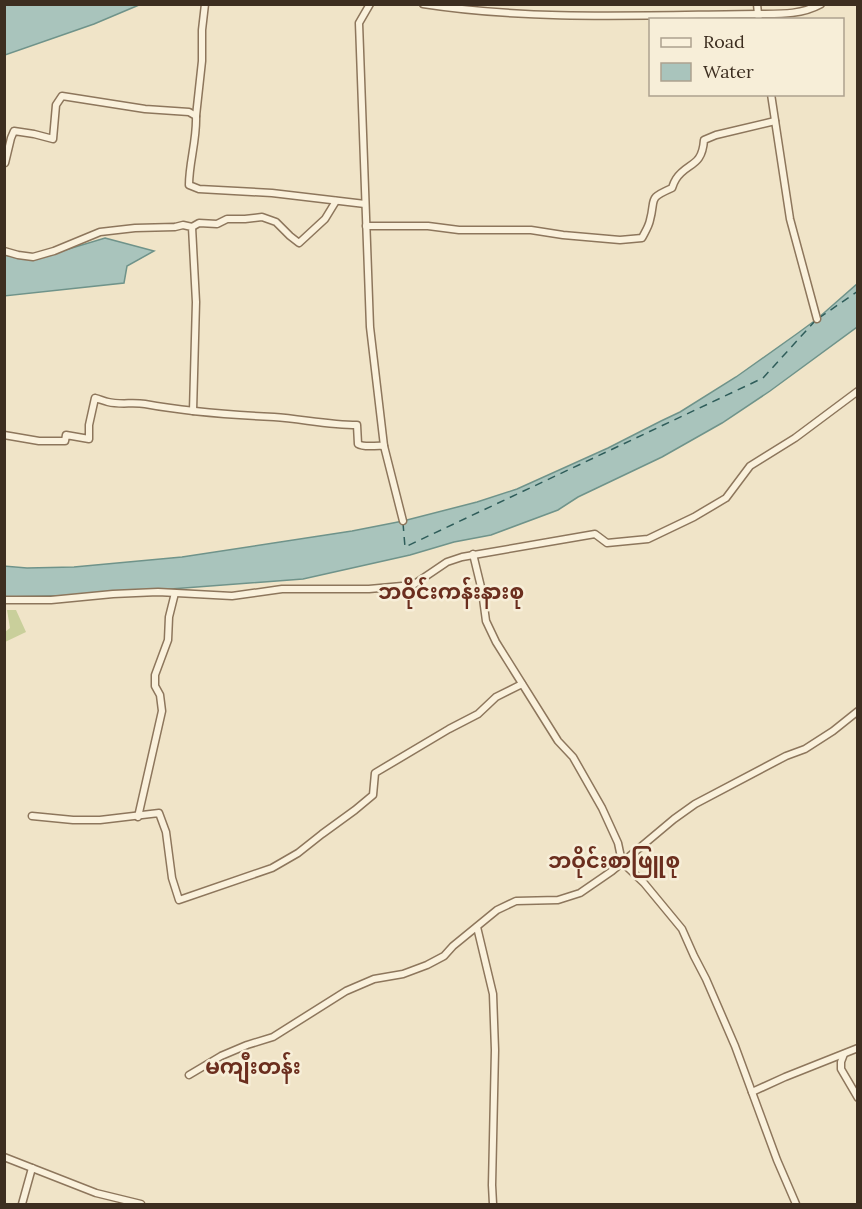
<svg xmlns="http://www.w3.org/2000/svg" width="862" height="1209" viewBox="0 0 862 1209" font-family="Lora,'Noto Sans Myanmar',serif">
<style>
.green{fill:#c9cf9b}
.water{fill:#a9c4bc;stroke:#6f938a;stroke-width:1.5}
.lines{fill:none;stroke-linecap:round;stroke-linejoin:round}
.ferry{stroke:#2f5d5a;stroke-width:1.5;stroke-dasharray:8 6;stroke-linecap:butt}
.minor-casing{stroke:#8d765c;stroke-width:9}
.minor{stroke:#faf1dc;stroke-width:6}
.labels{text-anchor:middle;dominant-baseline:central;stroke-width:5;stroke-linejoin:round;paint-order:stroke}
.quarter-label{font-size:21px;font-weight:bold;fill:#6b2e1e;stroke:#f7eed8}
</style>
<rect width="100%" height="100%" fill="#f0e4c8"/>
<path class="green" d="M7,610H16L26,632L5,642V632L10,628Z"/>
<g class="water">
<path d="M4,5L5,4L139,5L94,24L5,55Z"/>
<path d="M105,238L154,251L127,266L124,283L4,296V255L32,260Z"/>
<path d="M857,284V327L770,391L722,423L662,457L578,497L558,510L491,535L454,542L410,555L303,579L92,595L5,597L4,566L27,568L74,567L182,557L352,531L403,521L477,502L517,489L608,448L661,421L680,412L736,377L798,333L817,319Z"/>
</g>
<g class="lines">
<g class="ferry">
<path d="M819,318L858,291"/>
<path d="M403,523L405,547L763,378L815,321"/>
</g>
<defs>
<g id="minor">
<path d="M370,4L359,23L370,327L384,446L403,521"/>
<path d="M423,4C533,21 647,15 758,14L759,20"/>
<path d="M757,4L758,14C780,14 801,15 821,4"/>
<path d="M771,94L790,219L817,319"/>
<path d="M196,116L202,61V30L205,4"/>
<path d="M5,163L11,138L14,131L34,134L53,139L56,105L62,96L145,109L189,112L196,116C197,140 189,162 189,185L199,189L272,193L365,204"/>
<path d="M366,226H428L459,230H531L563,235L620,240L642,238C645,232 649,226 650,220C656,198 647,199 672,188C673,185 674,182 676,179C687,162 702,168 704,140L716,135L775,121"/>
<path d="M192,227L199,223L217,224L227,219H245L262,217L276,222L290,236L299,243L325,219L336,201"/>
<path d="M4,251L18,255L33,257L54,251L100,232L135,228L175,227L183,225L192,227L196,302L193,411"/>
<path d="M4,435L39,441H65L66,435L89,439V425L95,398C99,399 104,401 108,402C120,405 133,402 145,404C188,412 231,415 274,417C302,419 329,425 357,425L358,444C364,448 376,445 384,446"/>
<path d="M473,554L482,591L486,621L496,642L558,741L573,757L602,808L618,843L622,862L644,883L682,929L694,956L706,979L735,1046L777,1160L796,1204"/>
<path d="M4,600H51L113,594L158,592L232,596L282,589H369L413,585L447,562L462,557L595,534L607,543L648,539L694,517L726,498L750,466L795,438L858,391"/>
<path d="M32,816L73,820H100L159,813L166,832L172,878L179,900L272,868L298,853L322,834L355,810L373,795L375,773L449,729L478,714L496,697L522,684"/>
<path d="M138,817L162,711L160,695L155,686V675L168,640L169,617L175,593"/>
<path d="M477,927L493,994L495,1050L492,1185L493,1204"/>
<path d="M844,1054L841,1062V1069L858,1098"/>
<path d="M189,1075L221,1056L247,1045L273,1037L346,991L374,979L403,974L427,965L444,956L453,946L497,910L516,901L558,900L580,893L612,871L674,819L695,804L786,756L805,749L833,731L858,711"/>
<path d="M752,1092L785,1077L858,1048"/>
<path d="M4,1157L96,1193L141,1204"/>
<path d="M22,1204L32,1168"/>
</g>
</defs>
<use href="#minor" class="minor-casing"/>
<use href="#minor" class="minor"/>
</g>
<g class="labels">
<g class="quarter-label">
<text x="451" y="591">ဘဝိုင်းကန်းနားစု</text>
<text x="614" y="860">ဘဝိုင်းစာဖြူစု</text>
<text x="253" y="1066">မကျီးတန်း</text>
</g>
</g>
<rect width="862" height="1209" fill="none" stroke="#3d2e20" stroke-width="12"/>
<rect x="649" y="18" width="195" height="78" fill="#f7eed8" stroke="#ada18e" stroke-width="1.5"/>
<rect x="661" y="38" width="30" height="9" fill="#faf1dc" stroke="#ada18e" stroke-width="1.5"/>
<text x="703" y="48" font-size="18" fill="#3d2e20">Road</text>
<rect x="661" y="63" width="30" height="18" fill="#a9c4bc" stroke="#ada18e" stroke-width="1.5"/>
<text x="703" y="78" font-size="18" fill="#3d2e20">Water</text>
</svg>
